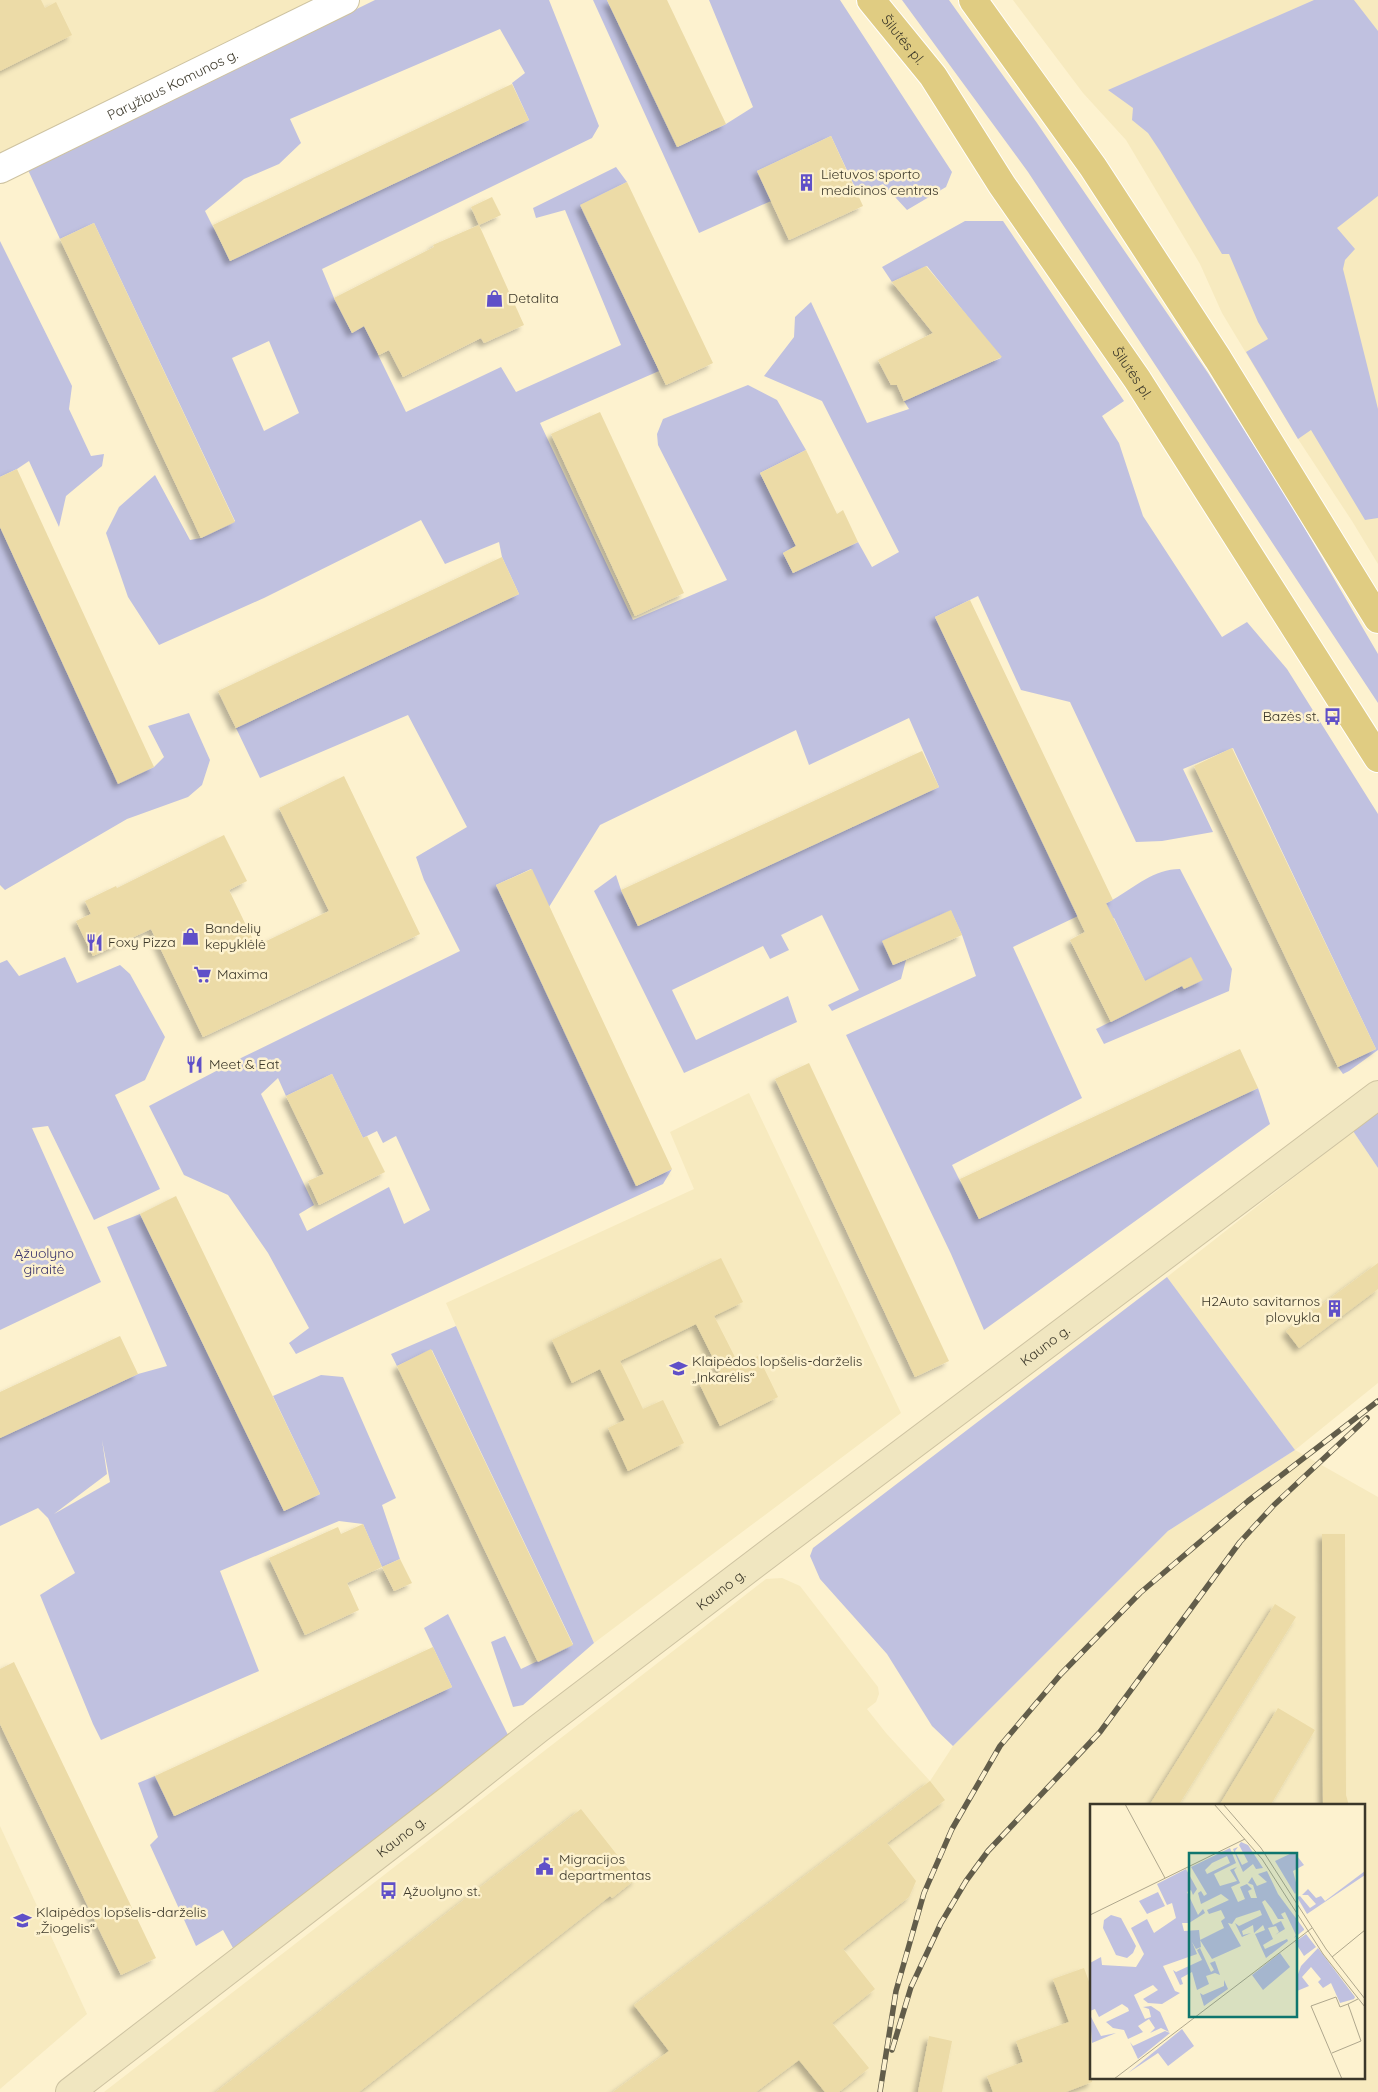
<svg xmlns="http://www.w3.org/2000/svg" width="1378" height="2092" viewBox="0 0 1378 2092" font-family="Quicksand,sans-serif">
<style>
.built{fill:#f7eabf;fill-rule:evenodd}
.green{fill:#c0c1e0;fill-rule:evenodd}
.building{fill:#ecdba7;filter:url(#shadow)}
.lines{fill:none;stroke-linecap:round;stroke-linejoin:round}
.tertiary-casing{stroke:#cec3a1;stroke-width:30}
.secondary-casing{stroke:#cec3a1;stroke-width:30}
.primary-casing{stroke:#fff;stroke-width:30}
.tertiary{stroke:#fff;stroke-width:28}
.secondary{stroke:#f0e6c0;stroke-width:28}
.primary{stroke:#e0cc82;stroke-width:28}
.rail-casing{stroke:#625d4a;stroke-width:5.5}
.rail{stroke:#fdf2cf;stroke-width:4;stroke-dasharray:11;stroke-linecap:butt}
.labels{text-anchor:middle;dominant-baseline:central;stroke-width:5;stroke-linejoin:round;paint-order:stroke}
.street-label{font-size:14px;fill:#3b3729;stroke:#fdf2cf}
.poi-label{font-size:14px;fill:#3b3729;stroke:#fdf2cf;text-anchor:start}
.park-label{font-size:14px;fill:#352f6a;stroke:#fdf2cf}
.inset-road{fill:none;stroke:#afa78d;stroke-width:1}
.view{fill:#0f766e;fill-opacity:0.15;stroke:#0f766e;stroke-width:2.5}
.inset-edge{fill:none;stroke:#3b3729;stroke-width:2.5}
</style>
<defs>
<filter id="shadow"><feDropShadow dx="-4.5" dy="4.5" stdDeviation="2.5" flood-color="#0004"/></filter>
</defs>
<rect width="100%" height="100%" fill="#fdf2cf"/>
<g class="built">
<path d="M0,0H317L0,155Z"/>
<path d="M1013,0H1378V564L1352,521L1298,439L1222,313L1200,264L1126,140L1083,93Z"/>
<path d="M749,1093L901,1413L594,1643L446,1303L694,1189L670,1132Z"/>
<path d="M1353,1131L1378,1168V1383L1295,1450L1378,1497V2092H104L766,1579L782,1578L800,1586L878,1687L879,1694L876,1702L867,1709L886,1733L930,1781L953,1746L1168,1531L1295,1450L1167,1277ZM1092,1806H1364V2078H1092Z"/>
<path d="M0,1826L87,2014L0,2089Z"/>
</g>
<g class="green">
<path d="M375,0H549L599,126L592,138L322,269L334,298L352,333L364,326L406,412L501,367L516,392L621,345L565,210L536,218L533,208L616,167L627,182L581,205L659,371L540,423L633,620L727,580L658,445L657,434L663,419L748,385L777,400L806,450L760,473L796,546L783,553L793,573L858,542L872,567L899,552L822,401L764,376L794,337L795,317L811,302L867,423L909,409L904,401L1001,358L927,266L892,282L882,267L965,221H1003L1124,401L1102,416L1119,443L1143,516L1222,637L1247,622L1287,669L1378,814V1050L1349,1071L1343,1074L1338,1067L1376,1049L1233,748L1183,769L1213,832L1162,841L1136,842L1070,702L1021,690L978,596L935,617L1078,916C1090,911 1102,906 1114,899C1135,887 1154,869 1180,869L1232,969L1229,991L1104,1044L1096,1029L1154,1000L1114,918L1078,916L1013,947L1082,1098L952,1165L979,1219L1258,1088L1270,1124L984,1330L951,1254L846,1035L976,976L962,935L951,911L883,941L893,965L906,960L901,979L832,1011L828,1005L859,990L822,915L781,935L789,950L770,959L763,946L672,990L696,1040L788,996L797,1022L684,1073L594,891L616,875L621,890L638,926L939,787L909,718L809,765L796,730L600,825L549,907L531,869L496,885L637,1186L672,1169L663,1184L296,1354L289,1343L309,1328L268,1253L228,1195L184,1175L149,1106L243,1057L460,951L424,880L416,857L467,827L408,715L260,778L236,728L519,594L502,557L499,542L445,564L421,520L264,598L159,645L128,597L106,533L119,507L155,475L190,540L201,538L235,521L94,223L60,239L28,170ZM500,29L525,73L512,83L529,120L230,261L205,211L244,179L279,164L301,143L290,119ZM269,341L299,413L264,431L232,358ZM332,1074L363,1138L377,1131L383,1143L396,1136L430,1210L404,1224L389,1187L307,1231L299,1214L314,1205L261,1094L278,1078L286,1096Z"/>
<path d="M593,0H607L678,147L726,124L753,107L709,0H840L952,172L946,187L907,210L883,184L858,194L831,136L757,171L771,201L699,233Z"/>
<path d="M902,0H949L1037,123L1208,373L1287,498L1378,654V703L1028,172Z"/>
<path d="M1314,0H1354L1378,31V196L1337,228L1355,249L1345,260L1343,269L1378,409V518L1365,520L1311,430L1298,439L1246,352L1268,339L1258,322L1229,254H1222L1160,151L1148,133L1132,120L1133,108L1108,90Z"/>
<path d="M0,241L72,386L69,409L91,456L104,454L102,466L66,496L59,527L29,461L17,469L0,477Z"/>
<path d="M0,527L118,783L154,767L164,757L148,726L189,713L210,760L202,785L188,797L127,819L5,890L0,885Z"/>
<path d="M65,957L77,983L120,965L130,974L165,1037L145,1080L115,1095L160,1189L94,1220L48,1126L32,1128L101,1282L0,1330V963L7,960L19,976Z"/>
<path d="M1378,1112V1168L1353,1131Z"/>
<path d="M140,1214L284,1511L320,1494L273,1396L321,1375L343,1377L396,1498L382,1505L400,1559L382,1567L363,1524L339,1521L220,1571L259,1671L101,1740L93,1724L40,1595L75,1573L48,1518L38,1508L0,1526V1438L138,1374L167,1366L107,1227ZM102,1440L110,1482L54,1514L107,1474Z"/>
<path d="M1167,1277L1295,1450L1168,1531L953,1746L932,1726L887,1654L820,1579L810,1556L813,1548Z"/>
<path d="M456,1326L594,1643L523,1705L513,1707L491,1642L505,1636L521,1669L573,1644L432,1350L397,1366L391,1354Z"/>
<path d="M448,1614L509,1737L233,1948L223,1930L196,1946L150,1845L158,1837L138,1783L155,1776L175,1816L452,1687L424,1628Z"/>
</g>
<g class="building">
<path d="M0,0H41L45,8L56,2L72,35L0,71Z"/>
<path d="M607,0H667L726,124L677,147Z"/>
<path d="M512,84L529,120L230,261L213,225Z"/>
<path d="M831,136L863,206L789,240L757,171Z"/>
<path d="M627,182L713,363L666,385L580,205Z"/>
<path d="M492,197L501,215L479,225L471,207Z"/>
<path d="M94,223L235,522L201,538L60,239Z"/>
<path d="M479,225L524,325L484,343L481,338L403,377L389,350L379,355L364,326L352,333L334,298L434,247L433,245Z"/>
<path d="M926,266L1002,357L904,401L897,385H891L878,360L933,333L892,282Z"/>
<path d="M600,412L684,593L635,616L551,434Z"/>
<path d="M806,450L837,514L843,510L858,542L793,573L783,553L796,546L760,473Z"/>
<path d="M17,469L154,767L118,784L0,527V477Z"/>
<path d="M502,557L519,594L236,728L218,691Z"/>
<path d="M970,600L1113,900L1106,903L1145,981L1191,957L1203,980L1184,989L1182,986L1111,1022L1070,940L1085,932L935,617Z"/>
<path d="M1232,748L1376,1049L1338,1067L1194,766Z"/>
<path d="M922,751L939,787L638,926L621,890Z"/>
<path d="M344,776L420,934L203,1037L151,929L93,956L76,921L91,914L85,901L116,886L117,888L224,835L247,881L229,890L256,946L329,911L279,808Z"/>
<path d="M532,869L672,1169L636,1186L496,885Z"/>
<path d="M951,910L962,935L893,965L882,941Z"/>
<path d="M1240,1049L1258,1088L979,1219L960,1179Z"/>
<path d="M809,1063L949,1361L915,1377L775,1079Z"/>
<path d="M332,1074L363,1138L367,1136L385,1172L319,1205L308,1181L324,1174L286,1096Z"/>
<path d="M176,1196L320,1494L284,1511L140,1214Z"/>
<path d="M721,1258L743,1302L714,1316L739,1365L758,1356L778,1397L720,1426L699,1383L720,1372L696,1324L620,1361L643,1409L663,1400L684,1443L628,1471L608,1428L625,1420L600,1369L572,1383L552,1340Z"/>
<path d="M1378,1263V1289L1299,1348L1286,1331Z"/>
<path d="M120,1336L138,1374L0,1438V1392Z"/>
<path d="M431,1349L573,1645L538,1662L397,1366Z"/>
<path d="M363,1524L382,1567L400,1559L412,1583L394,1591L382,1567L347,1583L359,1610L305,1635L269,1558L338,1527L341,1534Z"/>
<path d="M1322,1534H1345L1346,1795L1349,1806H1323Z"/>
<path d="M1275,1604L1296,1617L1178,1806H1149Z"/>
<path d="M433,1647L452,1687L174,1816L155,1776Z"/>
<path d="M14,1662L156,1958L121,1975L0,1724V1669Z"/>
<path d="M1278,1708L1315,1730L1270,1806H1219Z"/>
<path d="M930,1781L945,1800L887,1843L916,1881L909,1897L843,1949L875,1989L832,2023L869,2068L839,2092H825L799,2060L756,2092H613L669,2051L634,2005Z"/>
<path d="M581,1809L636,1879L612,1898L610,1896L359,2092H216Z"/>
<path d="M1084,1968L1092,1990V2082L1066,2092H993L987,2076L1023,2062L1016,2041L1069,2022L1053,1979Z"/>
<path d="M929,2036L952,2041L942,2092H918Z"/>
</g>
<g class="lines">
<defs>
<g id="tertiary">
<path id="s1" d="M0,169L345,0"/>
</g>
<g id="secondary">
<path id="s2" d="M70,2092L450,1799L538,1729L781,1544L1378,1095"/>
</g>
<g id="primary">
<path id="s3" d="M871,0L933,76L1002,185L1137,379L1378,758"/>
<path d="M973,0L1093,167L1218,359L1378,619"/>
</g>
</defs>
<use href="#tertiary" class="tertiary-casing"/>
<use href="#secondary" class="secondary-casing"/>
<use href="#primary" class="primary-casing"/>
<use href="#tertiary" class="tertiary"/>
<use href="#secondary" class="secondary"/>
<use href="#primary" class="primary"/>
<defs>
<g id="rail">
<path d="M892,2050L911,1987L941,1923L966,1881L988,1851L1100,1732L1240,1542L1274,1505L1367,1418"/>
<path d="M880,2092L896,1991L924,1893L952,1829L1000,1746L1061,1674L1140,1593L1248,1501L1378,1401"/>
</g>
</defs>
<use href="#rail" class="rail-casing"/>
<use href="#rail" class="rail"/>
</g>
<defs>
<symbol id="building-bare" viewBox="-9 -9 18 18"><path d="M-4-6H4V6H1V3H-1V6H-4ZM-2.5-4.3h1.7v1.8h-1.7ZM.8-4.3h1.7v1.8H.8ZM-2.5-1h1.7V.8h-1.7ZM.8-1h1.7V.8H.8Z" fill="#6050c8" stroke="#fdf2cf" stroke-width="2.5" paint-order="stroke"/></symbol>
<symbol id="shop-bare" viewBox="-9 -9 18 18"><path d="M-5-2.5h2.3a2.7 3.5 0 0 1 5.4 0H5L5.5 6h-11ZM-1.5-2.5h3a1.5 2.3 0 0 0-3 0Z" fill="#6050c8" stroke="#fdf2cf" stroke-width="2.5" paint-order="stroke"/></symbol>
<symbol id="bus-bare" viewBox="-9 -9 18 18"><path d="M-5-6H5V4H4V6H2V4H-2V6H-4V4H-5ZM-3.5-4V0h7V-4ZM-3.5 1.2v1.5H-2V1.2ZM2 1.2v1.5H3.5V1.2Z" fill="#6050c8" stroke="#fdf2cf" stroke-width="2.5" paint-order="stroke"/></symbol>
<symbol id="restaurant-bare" viewBox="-9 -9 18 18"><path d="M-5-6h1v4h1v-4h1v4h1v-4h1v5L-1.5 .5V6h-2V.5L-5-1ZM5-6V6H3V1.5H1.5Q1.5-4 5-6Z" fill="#6050c8" stroke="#fdf2cf" stroke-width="2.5" paint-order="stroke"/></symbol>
<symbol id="supermarket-bare" viewBox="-9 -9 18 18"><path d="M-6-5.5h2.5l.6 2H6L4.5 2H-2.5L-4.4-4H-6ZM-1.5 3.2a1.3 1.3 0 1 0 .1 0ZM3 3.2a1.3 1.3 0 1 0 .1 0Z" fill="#6050c8" stroke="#fdf2cf" stroke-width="2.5" paint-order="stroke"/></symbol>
<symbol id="school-bare" viewBox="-9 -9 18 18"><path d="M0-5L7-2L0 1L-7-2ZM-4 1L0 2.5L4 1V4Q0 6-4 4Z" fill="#6050c8" stroke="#fdf2cf" stroke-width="2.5" paint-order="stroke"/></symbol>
<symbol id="civic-bare" viewBox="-9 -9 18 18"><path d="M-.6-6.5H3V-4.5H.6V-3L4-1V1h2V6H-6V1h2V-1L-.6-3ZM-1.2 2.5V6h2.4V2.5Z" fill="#6050c8" stroke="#fdf2cf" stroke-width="2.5" paint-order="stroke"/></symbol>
</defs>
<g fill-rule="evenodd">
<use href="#building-bare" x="794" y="170" width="25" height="25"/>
<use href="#shop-bare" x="482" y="286" width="25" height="25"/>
<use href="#bus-bare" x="1320" y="704" width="25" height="25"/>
<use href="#shop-bare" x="178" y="924" width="25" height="25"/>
<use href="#restaurant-bare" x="82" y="930" width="25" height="25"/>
<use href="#supermarket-bare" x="190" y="962" width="25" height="25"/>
<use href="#restaurant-bare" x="182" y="1052" width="25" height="25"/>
<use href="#building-bare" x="1322" y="1296" width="25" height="25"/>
<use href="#school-bare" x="666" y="1356" width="25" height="25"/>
<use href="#civic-bare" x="532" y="1854" width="25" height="25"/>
<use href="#bus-bare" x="376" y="1878" width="25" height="25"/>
<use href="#school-bare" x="10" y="1908" width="25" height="25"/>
</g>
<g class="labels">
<g class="street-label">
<text stroke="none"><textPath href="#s3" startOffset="51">Šilutės pl.</textPath></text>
<text stroke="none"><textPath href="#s1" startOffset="192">Paryžiaus Komunos g.</textPath></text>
<text stroke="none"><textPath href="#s3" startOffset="456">Šilutės pl.</textPath></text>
<text stroke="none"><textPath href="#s2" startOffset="1228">Kauno g.</textPath></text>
<text stroke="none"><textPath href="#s2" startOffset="822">Kauno g.</textPath></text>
<text stroke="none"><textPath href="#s2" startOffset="418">Kauno g.</textPath></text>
</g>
<g class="poi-label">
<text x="821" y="174">Lietuvos sporto<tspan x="821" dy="16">medicinos centras</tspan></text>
<text x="508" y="298">Detalita</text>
<text x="1319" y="716" text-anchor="end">Bazės st.</text>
<text x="205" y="928">Bandelių<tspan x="205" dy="16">kepyklėlė</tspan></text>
<text x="108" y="942">Foxy Pizza</text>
<text x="217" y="974">Maxima</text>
<text x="209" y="1064">Meet &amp; Eat</text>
<text x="1320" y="1301" text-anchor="end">H2Auto savitarnos<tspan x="1320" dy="16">plovykla</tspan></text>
<text x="692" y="1361">Klaipėdos lopšelis-darželis<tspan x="692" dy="16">„Inkarėlis“</tspan></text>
<text x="559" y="1859">Migracijos<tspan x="559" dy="16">departmentas</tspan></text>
<text x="403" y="1891">Ąžuolyno st.</text>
<text x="36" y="1912">Klaipėdos lopšelis-darželis<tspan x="36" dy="16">„Žiogelis“</tspan></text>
</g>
<g class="park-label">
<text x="44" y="1253">Ąžuolyno<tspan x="44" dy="16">giraitė</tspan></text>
</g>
</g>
<g transform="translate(1090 1804)">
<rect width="275" height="275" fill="#fdf2cf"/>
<path d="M151,38L158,41L173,64L166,65L163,60L153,68L143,45L148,43L145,47L152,61L158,58L149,41ZM140,44L146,59L124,70L130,82L147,77L140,66L147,63L144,66L150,79L141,83L148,98L155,95L150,83L157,80L162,85L158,87L161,94H167L163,81L158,79L162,73L167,82L177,78L168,70L177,67L188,90L214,125V126L204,134L206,131L195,108L191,110L194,115H188L182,105L175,96L172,98L183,121L191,117L195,125L185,131L189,128L186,122L178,124L183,135L173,141L175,145L197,135L198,137L176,154L165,130L175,126L173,121L164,129L163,121L152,127L153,131L161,129L152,133L145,119L149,122L172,111L170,106L146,114L142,120L138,119L151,142L122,155L110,136L134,124L131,117L135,114L131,106L119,110L117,106L139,96L131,90L111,100L108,89L111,87L114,92L117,90L101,63ZM137,52L140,59L117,70L115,66L122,59ZM204,48L214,61L203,67L208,86L205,90L185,57ZM96,65L107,85L103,91L101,86L97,88L108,111L113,105L115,109L99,119H92L94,127L109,126L111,143L106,145L102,138L107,150L73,162L85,187L90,189L72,200L58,199L53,195L68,186L63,181L44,191L55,215L61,213L59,205L53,203L61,202L70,208L79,228L71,224L60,229L65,224L59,215L48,222L53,228L38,235L34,226L23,224L16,218L39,207L38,204L32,200L9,213L5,205L0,207V159L11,153L12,161L46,163L54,150L41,124L57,115L64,129L86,114L82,99L77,101L67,80ZM275,67V71L217,110L207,93L210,92L220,104L226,100L218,91H212L218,85L226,94L231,92L235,97ZM68,88L75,102L57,110L49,97ZM21,111L31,114L46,142L43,149L37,154L26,151L13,124L14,116ZM216,130L226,143L214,152L205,138ZM110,144L121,168L124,166L120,159L125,157L130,171L125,169L116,172L119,180L107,186L102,168L91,174L93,180L90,181L83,166L86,168L112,156L107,146ZM228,144L265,193L264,195L250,199L241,179L233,184L228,178L231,175L221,163L212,173L219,182L207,187V173L211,162ZM190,149L200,163L173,186L162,171ZM134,176L138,185L114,202L110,189L113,191L134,182ZM0,211L11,232L26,229L2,239ZM92,225L104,242L78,262L68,249L38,269ZM75,227L80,229L48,255L40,238L43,242Z" fill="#c0c1e0" fill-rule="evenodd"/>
<path class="inset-road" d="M35,0L75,74M124,0L172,55L233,150L275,203M133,0L171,44L236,145L275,195M0,111L155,35M242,153L275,126M242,249L271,237L258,200L268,195M24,275L222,124M252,275L221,202L246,193L250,203L258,200"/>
<path class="view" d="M99,49H207V213H99Z"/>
<rect width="275" height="275" class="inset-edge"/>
</g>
</svg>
